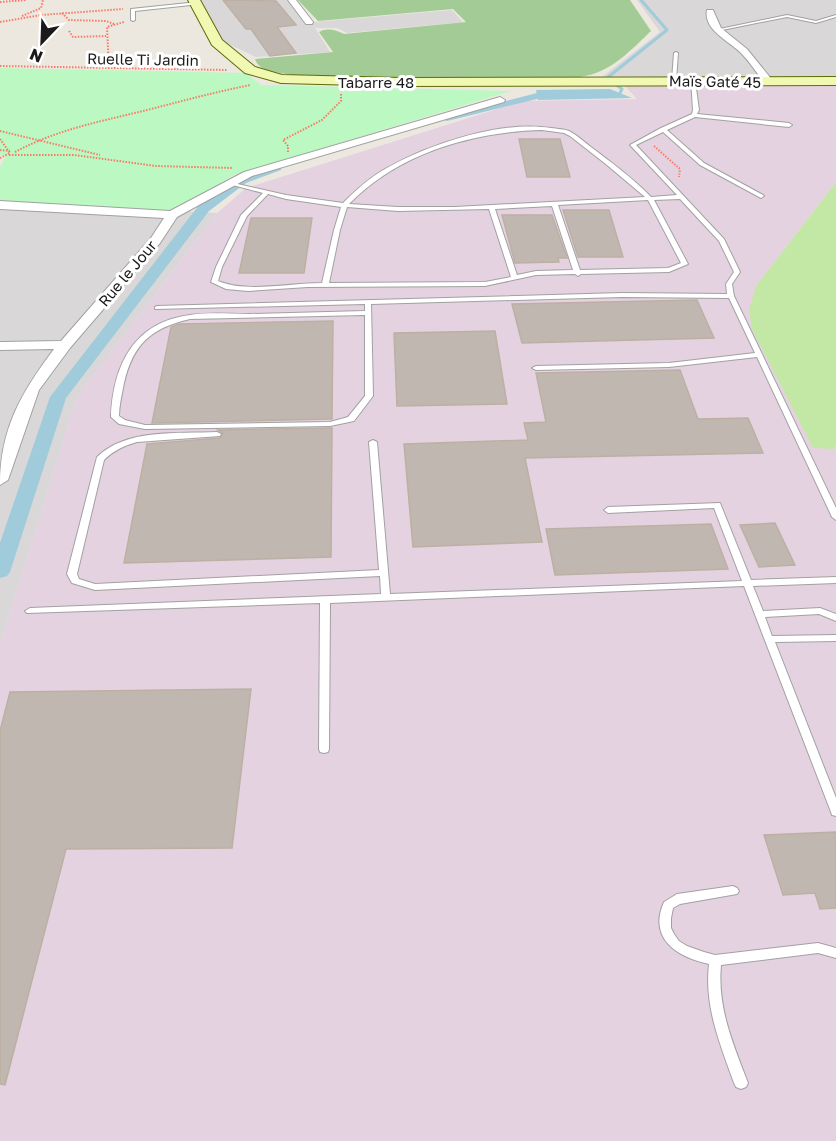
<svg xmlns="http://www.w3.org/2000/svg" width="836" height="1141" viewBox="0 0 836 1141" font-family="'Golos Text',sans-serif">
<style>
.residential{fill:#d9d7d7}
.industrial{fill:#e5d2e1}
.grass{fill:#c3e7a5}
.forest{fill:#a3cb95}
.park{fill:#bbf8c2}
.water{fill:#a0cbda}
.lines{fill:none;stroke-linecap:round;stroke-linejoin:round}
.stream{stroke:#a0cbda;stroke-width:3}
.canal{fill:#a0cbda;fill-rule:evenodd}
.building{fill:#c0b8b0;stroke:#bdafa3;stroke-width:1.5}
.lane-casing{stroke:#a1a1a1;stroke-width:2}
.street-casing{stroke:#a1a1a1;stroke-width:2}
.secondary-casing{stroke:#5e6c06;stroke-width:2}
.path{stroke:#f77b66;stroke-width:2;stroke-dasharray:1.5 1.5;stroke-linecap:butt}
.lane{fill:#fff;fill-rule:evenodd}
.street{fill:#fff;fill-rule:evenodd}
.secondary{fill:#f1f8b2;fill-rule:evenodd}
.labels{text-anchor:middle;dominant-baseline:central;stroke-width:6;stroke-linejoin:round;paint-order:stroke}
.far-street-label{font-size:15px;fill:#1a1a1a;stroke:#fff}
</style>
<rect width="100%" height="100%" fill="#ece8e0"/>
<g class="residential">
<path d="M194,0H291L304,20L314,22L452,10L463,22L347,33L337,28H315L330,52L256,57L218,39Z"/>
<path d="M637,0H836V79L598,80L660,32Z"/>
<path d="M0,202L217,213L77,397L0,645Z"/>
</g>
<path class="industrial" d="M836,83V182L756,286L834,449L836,445V1141H0V645L77,397L217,213L246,188L523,101L637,99L624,85Z"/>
<path class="grass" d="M836,182V445L834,449L813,448L752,329L749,310L756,286Z"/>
<path class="forest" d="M298,0H630L651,31C634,47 616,67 593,74C553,86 476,79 433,78C386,78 311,83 268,70C261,68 257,65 255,59L333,52L319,32C327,27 336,30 344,34L466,22L453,9L318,21Z"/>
<path class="park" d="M0,68L246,73L261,85L511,91L234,175L174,211L0,202V167L6,155H0Z"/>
<path class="water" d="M610,89L632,98L538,100L536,90Z"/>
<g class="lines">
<path class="stream" d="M620,93L622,89L607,78L667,30L641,0"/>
<g class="canal">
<path d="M537,93L541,94V98L447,121L441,118Z"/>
<path d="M277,163L281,164V170L246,183L209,211L66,398L10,572L7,576L0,578V543L50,397L199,205L238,177Z"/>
</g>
</g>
<g class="building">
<path d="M223,0L276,1L296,25L277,27L296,53L270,56L251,29H246Z"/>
<path d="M519,139H560L570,177H527Z"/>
<path d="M563,210H609L623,257H578Z"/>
<path d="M502,215H552L567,258H558L559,262L515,263Z"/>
<path d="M251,218H312L304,273H239Z"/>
<path d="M697,300L714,338L522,343L512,304Z"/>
<path d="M333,321L332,419L152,423L171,327L179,324Z"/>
<path d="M495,331L507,404L397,406L394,333Z"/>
<path d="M680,370L698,419L748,418L763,453L525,458L542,542L413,547L404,444L528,440L524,423L546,422L536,373Z"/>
<path d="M332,428L331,557L124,563L147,444L220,438L223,433L218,430Z"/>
<path d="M775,523L795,565L759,567L740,525Z"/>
<path d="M711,524L728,569L555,575L546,529Z"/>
<path d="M251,689L232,848L66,849L5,1085L0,1084V731L10,692Z"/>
<path d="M836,832V908L820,909L815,893L783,895L764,835Z"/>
</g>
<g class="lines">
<defs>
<g id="lane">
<path d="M198,2L200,4L135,11V20L133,21L131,20V9Z"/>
<path d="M787,15L816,21L836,15V17L816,23L787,17L717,31L715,30Z"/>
<path d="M676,52L678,53L676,80L674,81L672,80L674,53Z"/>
<path d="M691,80L695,81L699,110L697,114L789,123L792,125L789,127L695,117L667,130L704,163L763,195L764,196L761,198L700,165L663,132L636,145L724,239L740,272L732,284L734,296L836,508V520L832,517L757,357L669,367L536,370L532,368L536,366L669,363L755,353L729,298L622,297L371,304L373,396L354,421L330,426L145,429L119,424L111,417C113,365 134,322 190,315C209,312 230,314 250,314C288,313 326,312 365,311V304L155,309V307L157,306L622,293L727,294L726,284L734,272L719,241L680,199L654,200L688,264L669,272L581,274L578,276L575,274L536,275L485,286L308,287L248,291L226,289L211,282L216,267L241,215L263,193L229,184V182L286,195L343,203C356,190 369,178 385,169C429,144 501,120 551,128C557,129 564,129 569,131C577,135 584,142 591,147C612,163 633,178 651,197L677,195L630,145L661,128L692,114L693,110ZM542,130L564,133L570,136L607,165L645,197L455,207H398L349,204C399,153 472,132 542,130ZM268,194L286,199L341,207L334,230L322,283C290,283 246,293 218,281L222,267L247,216ZM648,200L681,263L668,268L580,270L558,205ZM552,206L573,270L536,271L517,275L495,209ZM347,207L398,211L489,209L511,277L485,282L329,283L340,230ZM365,315V396L348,417L330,422L145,425L125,420L119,416C119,405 122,394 124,383C133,344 151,328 190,319Z"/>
<path d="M217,432L221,434L220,436L137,442C124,446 114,450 104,460L77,574L79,579L95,584L379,570L369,442L373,440L377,442L390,594L742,581L714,508L608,513L604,510L608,507L720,503L751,580L836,577V583L753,586L763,611L820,608L836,614V621L819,614L765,617L772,636L836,635V641L775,642L836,798V816L832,815L831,812L744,586L330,603L329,749L328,752L324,753L320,752L319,749L320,603L27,613L25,611L30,608L381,594L380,576L95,590L72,583L67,574L97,457C127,428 178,434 217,432Z"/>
<path d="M733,886L737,888L739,891L737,894L680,904L673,908L671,918V928L674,934L679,941L687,946L704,952L715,955L818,943L836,948V958L818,953L721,965C717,1007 733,1044 748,1083L746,1087L741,1089L736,1087L734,1083C720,1044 704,1006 709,964C676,957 648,938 664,902L677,894Z"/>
</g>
<g id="street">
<path d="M288,0H296L313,22L312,24H306Z"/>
<path d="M707,10H713L721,28L747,49L773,81L772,83H764C757,73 750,62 741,53C729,41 703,30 707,10Z"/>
<path d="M500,97L505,100L504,102L252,176L177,217L160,243L70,348L39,390L8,480L0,485C0,429 21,393 54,349L0,350V342L61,341L151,238L164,218L0,209V201L170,211L244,172Z"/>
</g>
<path id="secondary" d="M188,0H200L222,40L255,67L282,75L400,78L836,77V85L400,86L281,83L245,73L212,45Z"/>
</defs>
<use href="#lane" class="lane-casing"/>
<use href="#street" class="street-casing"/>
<use href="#secondary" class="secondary-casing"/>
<g class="path">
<path d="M0,2L27,0"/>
<path d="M62,13L69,20L106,21L114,24"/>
<path d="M22,16L41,8L43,0"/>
<path d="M0,22L41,15L123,9"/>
<path d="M69,31L73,37L106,36"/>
<path d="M0,66L227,70"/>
<path d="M109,68L107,27L124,22"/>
<path d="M0,131L100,155"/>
<path d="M0,139L10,153L0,158"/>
<path d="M654,146L680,169L679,177"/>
<path d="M0,150L10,151"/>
<path d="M15,152C56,130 98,122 143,111C179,102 214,92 251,85"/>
<path d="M288,152V146L283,140L322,120L341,101V93"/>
<path d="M9,155H74L156,166L233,168"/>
</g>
<use href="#lane" class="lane"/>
<use href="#street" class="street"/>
<use href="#secondary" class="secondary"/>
</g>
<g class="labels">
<g class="far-street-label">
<text transform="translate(143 59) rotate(1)">Ruelle Ti Jardin</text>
<text transform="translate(715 81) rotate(1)">Maïs Gaté 45</text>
<text x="376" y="82">Tabarre 48</text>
<text transform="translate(127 273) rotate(-50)">Rue le Jour</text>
</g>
</g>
<g transform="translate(42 42) rotate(203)" stroke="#ffffff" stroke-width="4.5" paint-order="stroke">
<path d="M0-4.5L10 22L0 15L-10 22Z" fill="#1a1a1a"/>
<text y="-9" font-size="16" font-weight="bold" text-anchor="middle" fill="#1a1a1a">N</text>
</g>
</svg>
